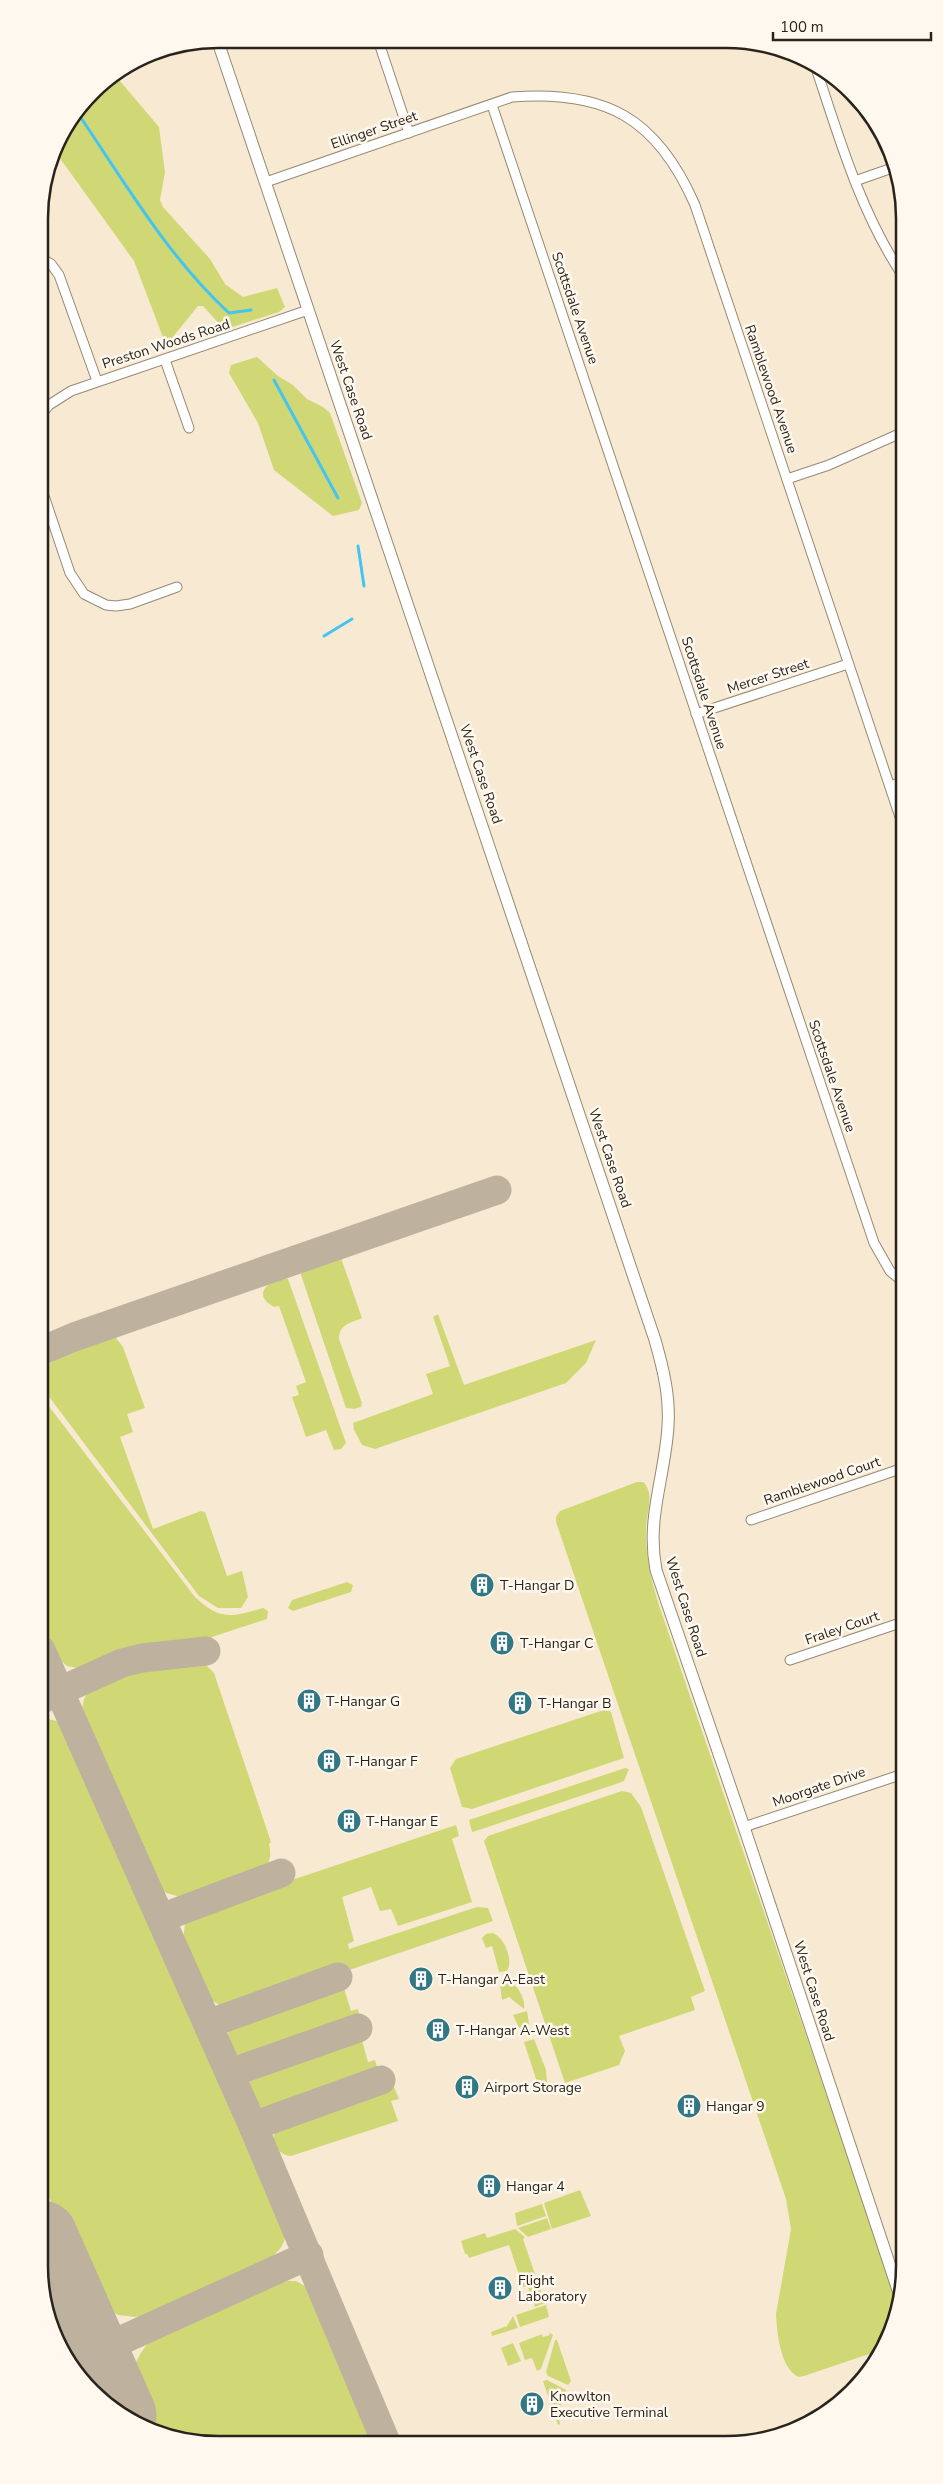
<svg xmlns="http://www.w3.org/2000/svg" width="943" height="2484" viewBox="0 0 943 2484" font-family="'Nunito Sans',sans-serif">
<style>
.green{fill:#d0d875}
.lines{fill:none;stroke-linecap:round;stroke-linejoin:round}
.stream{stroke:#44c4ef;stroke-width:3}
.taxiway{stroke:#beb29e;stroke-width:29}
.runway{stroke:#beb29e;stroke-width:71}
.street-casing{stroke:#958973;stroke-width:11}
.secondary-casing{stroke:#958973;stroke-width:13}
.street{stroke:#fff;stroke-width:9}
.secondary{stroke:#fff;stroke-width:11}
.labels{text-anchor:middle;dominant-baseline:central;stroke-width:5;stroke-linejoin:round;paint-order:stroke}
.street-label{font-size:14px;fill:#29241b;stroke:#fef8ef}
.poi-label{font-size:14px;fill:#29241b;stroke:#fef8ef;text-anchor:start}
.rim{fill:none;stroke:#29241b;stroke-width:2.5}
</style>
<rect width="100%" height="100%" fill="#f8ead2"/>
<g class="green">
<path d="M114,74L159,127L165,172L160,200L163,207L210,259L225,284L243,297L277,288L285,307L279,312L229,328L222,327L203,306H198L172,338L164,340L134,261L54,150C60,126 93,87 114,74Z"/>
<path d="M257,357L278,376L293,385L307,399L323,407L330,413L362,503L359,510L333,516L274,470L258,423L229,373L231,365Z"/>
<path d="M341,1258L362,1318C351,1323 339,1324 339,1339L362,1403L361,1407L354,1409L346,1408L301,1275L302,1271Z"/>
<path d="M283,1278L288,1279L346,1443L341,1449L334,1450L326,1430L306,1437L292,1397L299,1395L296,1386L306,1382L279,1306L274,1307C252,1295 267,1282 283,1278Z"/>
<path d="M438,1314L464,1385L596,1340L586,1363L566,1383L375,1449L362,1445L354,1430L353,1423L433,1394L426,1374L450,1366L433,1317Z"/>
<path d="M109,1338H116L123,1347L145,1408L127,1414L133,1432L120,1437L153,1529L201,1511L205,1512L227,1576L242,1571L248,1597L241,1608H218L199,1596L41,1386V1368L62,1357Z"/>
<path d="M41,1396L195,1597C220,1621 232,1617 263,1608L268,1611L267,1619L203,1640L124,1652L83,1669L67,1666L59,1659L41,1620Z"/>
<path d="M637,1482H643C655,1493 647,1511 646,1526C645,1557 652,1585 662,1614L898,2304L891,2335L881,2350L804,2376L799,2377C780,2369 777,2332 776,2314L791,2229L786,2199L556,1522V1517L560,1511Z"/>
<path d="M347,1582L353,1585L351,1592L293,1611L288,1608L292,1600Z"/>
<path d="M196,1660L205,1664L214,1673L271,1842L269,1844C272,1856 270,1865 259,1873L184,1898L166,1893L159,1885L83,1714C77,1666 163,1664 196,1660Z"/>
<path d="M607,1709L611,1712L624,1758L472,1809L462,1807L450,1768L456,1759Z"/>
<path d="M41,1717L60,1722L275,2205C286,2232 293,2239 269,2260L149,2315L135,2317L118,2315L94,2299L42,2181Z"/>
<path d="M625,1768L629,1769L624,1781L619,1783L482,1829L472,1832L469,1820Z"/>
<path d="M622,1791L631,1793L641,1807L705,1991L691,1997L695,2010L619,2036L625,2051L619,2065L565,2083L484,1841L488,1836Z"/>
<path d="M456,1825L459,1836L452,1839L472,1902L398,1926L391,1909L380,1911L371,1887L342,1897L354,1941L348,1944L349,1949L477,1907L488,1908L493,1921L238,2008H224L210,1999L183,1939L185,1924L197,1912Z"/>
<path d="M493,1933C504,1937 514,1960 507,1971L499,1972L492,1946L486,1948L482,1938L486,1934Z"/>
<path d="M340,1982L343,1985L351,2011L358,2009L360,2018L358,2022L249,2059L235,2054C229,2041 223,2030 236,2019Z"/>
<path d="M510,1983C519,1985 526,2002 524,2009L509,1997L502,2000L500,1986Z"/>
<path d="M527,2011L529,2024L519,2028L513,2015Z"/>
<path d="M360,2033L368,2062L375,2060L379,2074L274,2111C258,2112 253,2098 249,2084L254,2071Z"/>
<path d="M534,2039L546,2070L547,2082L543,2086L537,2082L524,2042Z"/>
<path d="M388,2084L394,2087L399,2099L391,2101L398,2121L291,2156C273,2154 267,2132 282,2122Z"/>
<path d="M580,2190L591,2216L552,2229L544,2203Z"/>
<path d="M542,2204L546,2216L517,2226L515,2213Z"/>
<path d="M547,2218L551,2229L528,2237L518,2228Z"/>
<path d="M515,2229L525,2237L523,2239L538,2283L523,2287L509,2245L469,2258L467,2254H465L461,2241L485,2233L487,2238Z"/>
<path d="M288,2281H296L310,2289L373,2442H183L153,2432C137,2396 119,2376 150,2341L277,2283Z"/>
<path d="M539,2285L545,2303L535,2307L528,2288Z"/>
<path d="M546,2305L549,2317L520,2327L516,2315Z"/>
<path d="M513,2316L518,2328L492,2336L491,2332L507,2326Z"/>
<path d="M549,2332L553,2335L541,2369L537,2371L532,2358L525,2360L519,2343L542,2334L543,2337L550,2335Z"/>
<path d="M555,2340H557L571,2381L568,2385L548,2376L546,2372Z"/>
<path d="M513,2343L521,2361L508,2366L501,2348Z"/>
<path d="M547,2380L566,2390L558,2413L560,2424L558,2425L543,2381Z"/>
</g>
<g class="lines">
<g class="stream">
<path d="M77,112C124,181 168,257 229,313L251,310"/>
<path d="M274,380L338,498"/>
<path d="M358,546L364,586"/>
<path d="M324,636L352,619"/>
</g>
<g class="taxiway">
<path d="M41,1351L74,1337L497,1190"/>
<path d="M41,1650L253,2126L386,2442"/>
<path d="M42,1699L122,1663L142,1658L206,1651"/>
<path d="M161,1918L281,1873"/>
<path d="M208,2024L338,1977"/>
<path d="M230,2073L358,2028"/>
<path d="M253,2126L381,2080"/>
<path d="M69,2364L309,2255"/>
</g>
<path class="runway" d="M42,2236L121,2415"/>
<defs>
<g id="street">
<path d="M378,40L409,133"/>
<path d="M814,62C838,134 859,209 901,273"/>
<path d="M492,105L874,1243L890,1271L902,1281"/>
<path d="M855,181L895,167"/>
<path d="M266,182L512,97C606,90 657,118 695,205L902,823"/>
<path d="M39,257L51,264L59,275L97,381"/>
<path d="M165,360L189,428"/>
<path d="M39,417L49,405L71,391L308,310"/>
<path d="M787,479L829,465L901,433"/>
<path d="M40,484L70,573L84,594L106,605L116,606L130,604L177,587"/>
<path d="M696,714L848,664"/>
<path d="M890,786L902,782"/>
<path d="M751,1520L903,1468"/>
<path d="M790,1660L903,1622"/>
<path d="M744,1827L903,1774"/>
</g>
<path id="secondary" d="M217,39L655,1340C663,1368 670,1396 668,1426C665,1477 646,1518 656,1570L744,1827L900,2296"/>
</defs>
<use href="#street" class="street-casing"/>
<use href="#secondary" class="secondary-casing"/>
<use href="#street" class="street"/>
<use href="#secondary" class="secondary"/>
</g>
<defs>
<symbol id="building-disc" viewBox="-11 -11 22 22"><circle r="9.5" fill="#317784" stroke="#fef8ef"/><path d="M-4-6H4V6H1V3H-1V6H-4ZM-2.5-4.3h1.7v1.8h-1.7ZM.8-4.3h1.7v1.8H.8ZM-2.5-1h1.7V.8h-1.7ZM.8-1h1.7V.8H.8Z" fill="#fff"/></symbol>
</defs>
<g fill-rule="evenodd">
<use href="#building-disc" x="468" y="1571" width="28" height="28"/>
<use href="#building-disc" x="488" y="1629" width="28" height="28"/>
<use href="#building-disc" x="295" y="1687" width="28" height="28"/>
<use href="#building-disc" x="506" y="1689" width="28" height="28"/>
<use href="#building-disc" x="315" y="1747" width="28" height="28"/>
<use href="#building-disc" x="335" y="1807" width="28" height="28"/>
<use href="#building-disc" x="407" y="1965" width="28" height="28"/>
<use href="#building-disc" x="424" y="2016" width="28" height="28"/>
<use href="#building-disc" x="453" y="2073" width="28" height="28"/>
<use href="#building-disc" x="675" y="2092" width="28" height="28"/>
<use href="#building-disc" x="475" y="2172" width="28" height="28"/>
<use href="#building-disc" x="486" y="2274" width="28" height="28"/>
<use href="#building-disc" x="518" y="2390" width="28" height="28"/>
</g>
<g class="labels">
<g class="street-label">
<text transform="translate(374 130) rotate(-19)">Ellinger Street</text>
<text transform="translate(575 308) rotate(71)">Scottsdale Avenue</text>
<text transform="translate(166 344) rotate(-18)">Preston Woods Road</text>
<text transform="translate(771 389) rotate(71)">Ramblewood Avenue</text>
<text transform="translate(351 390) rotate(71)">West Case Road</text>
<text transform="translate(768 676) rotate(-18)">Mercer Street</text>
<text transform="translate(704 693) rotate(72)">Scottsdale Avenue</text>
<text transform="translate(481 774) rotate(71)">West Case Road</text>
<text transform="translate(832 1076) rotate(71)">Scottsdale Avenue</text>
<text transform="translate(610 1158) rotate(71)">West Case Road</text>
<text transform="translate(822 1481) rotate(-19)">Ramblewood Court</text>
<text transform="translate(686 1607) rotate(72)">West Case Road</text>
<text transform="translate(842 1628) rotate(-19)">Fraley Court</text>
<text transform="translate(819 1787) rotate(-19)">Moorgate Drive</text>
<text transform="translate(814 1991) rotate(72)">West Case Road</text>
</g>
<g class="poi-label">
<text x="500" y="1585">T-Hangar D</text>
<text x="520" y="1643">T-Hangar C</text>
<text x="326" y="1701">T-Hangar G</text>
<text x="538" y="1703">T-Hangar B</text>
<text x="346" y="1761">T-Hangar F</text>
<text x="366" y="1821">T-Hangar E</text>
<text x="438" y="1979">T-Hangar A-East</text>
<text x="456" y="2030">T-Hangar A-West</text>
<text x="484" y="2087">Airport Storage</text>
<text x="706" y="2106">Hangar 9</text>
<text x="506" y="2186">Hangar 4</text>
<text x="518" y="2280">Flight<tspan x="518" dy="16">Laboratory</tspan></text>
<text x="550" y="2396">Knowlton<tspan x="550" dy="16">Executive Terminal</tspan></text>
</g>
</g>
<path d="M0 0H943V2484H0ZM218 48H726A170 170 0 0 1 896 218V2266A170 170 0 0 1 726 2436H218A170 170 0 0 1 48 2266V218A170 170 0 0 1 218 48Z" fill="#fef8ef" fill-rule="evenodd"/>
<path class="rim" d="M218 48H726A170 170 0 0 1 896 218V2266A170 170 0 0 1 726 2436H218A170 170 0 0 1 48 2266V218A170 170 0 0 1 218 48Z"/>
<path d="M773 32v8h158v-8" fill="none" stroke="#29241b" stroke-width="2.5"/>
<text x="780" y="32" font-size="15" fill="#29241b" stroke="#fef8ef" stroke-width="4" paint-order="stroke">100 m</text>
</svg>
